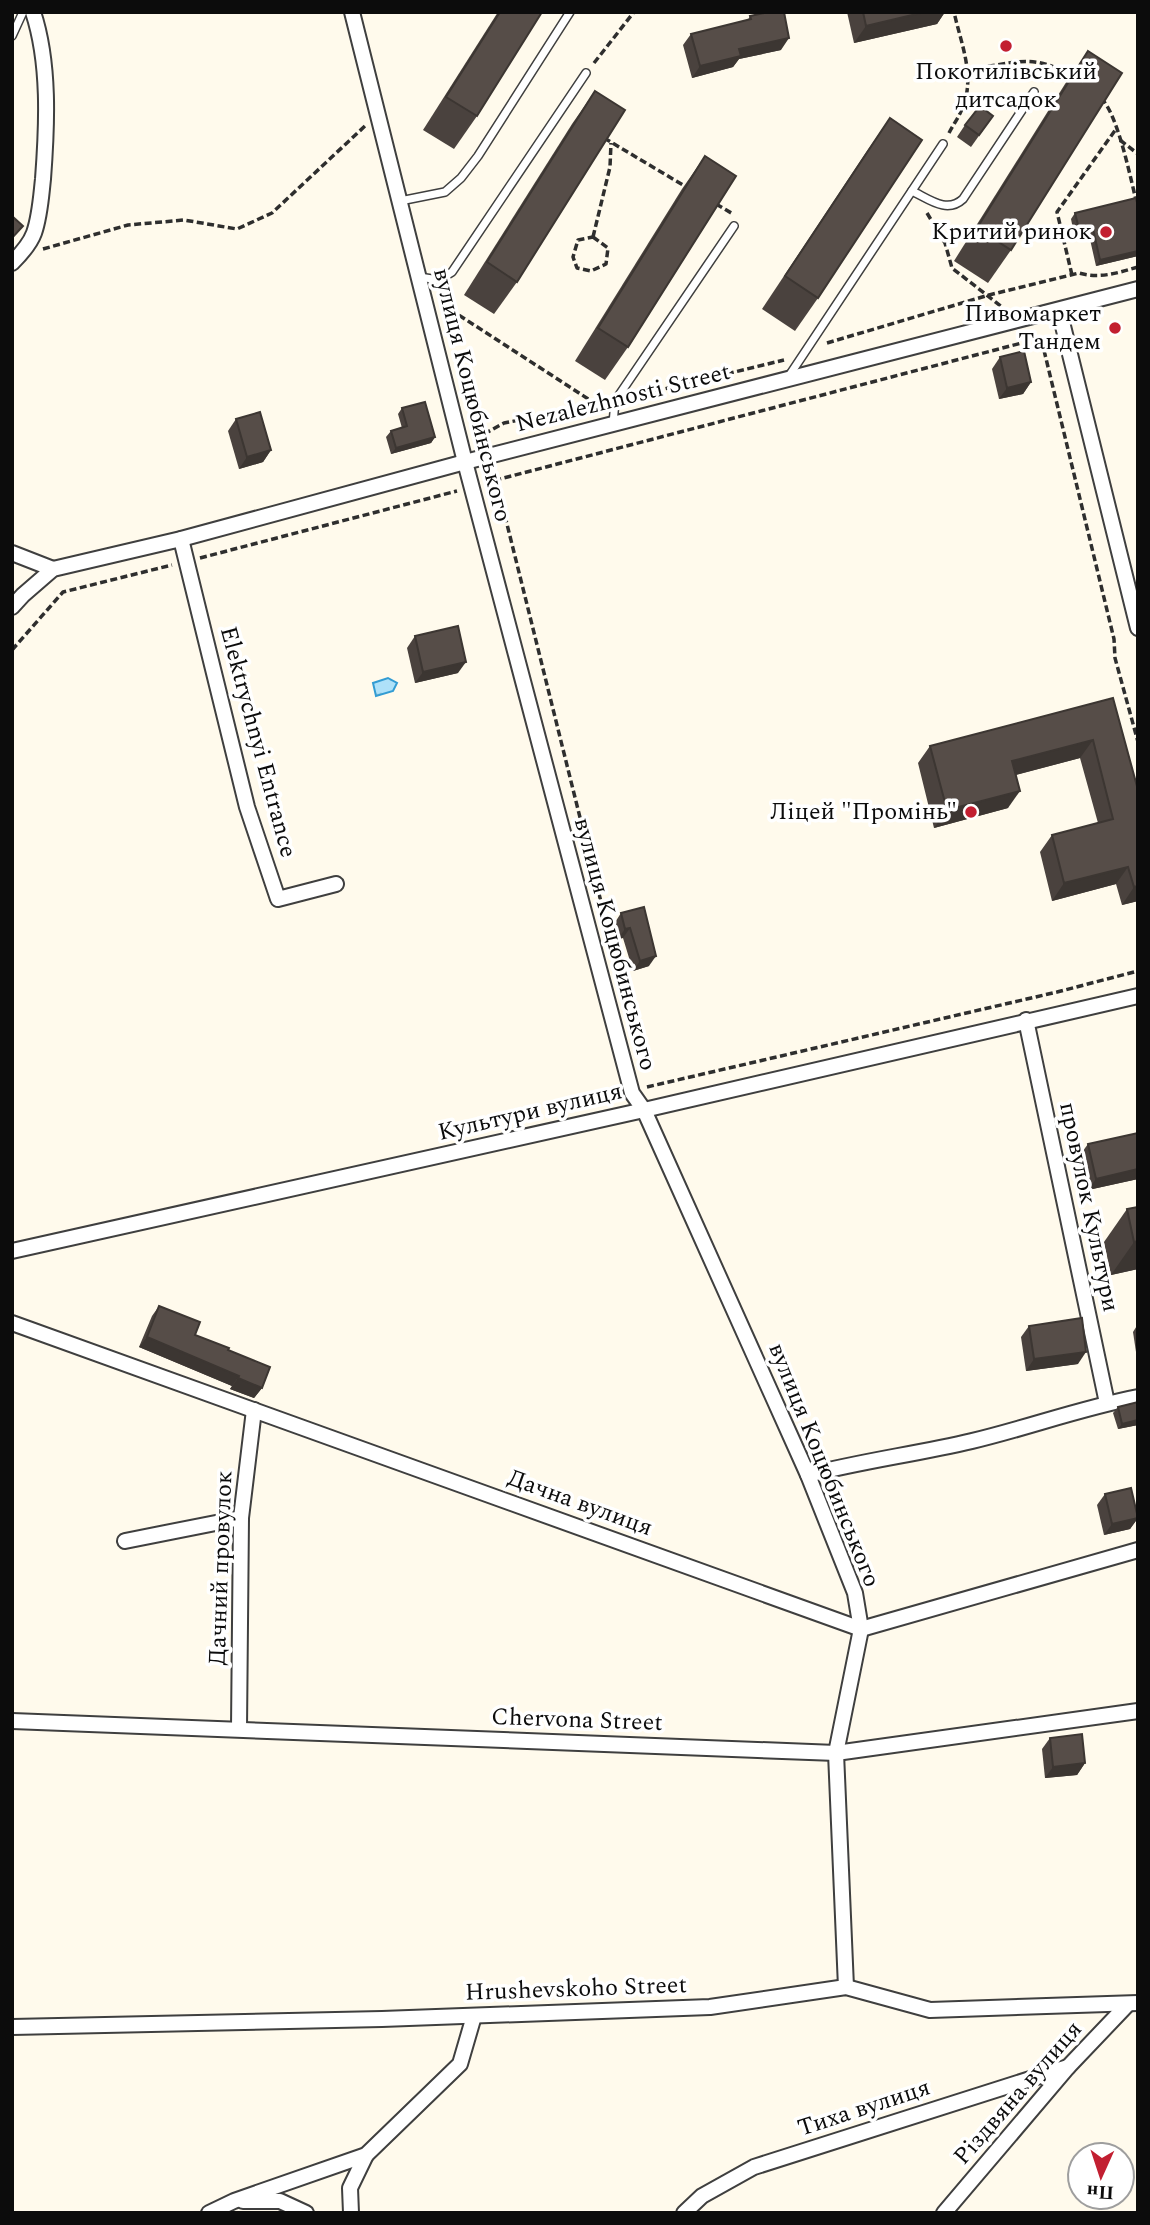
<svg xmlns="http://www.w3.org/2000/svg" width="1150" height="2225" viewBox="0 0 1150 2225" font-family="Spectral,serif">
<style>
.water{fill:url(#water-ripples);stroke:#329cd3;stroke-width:2}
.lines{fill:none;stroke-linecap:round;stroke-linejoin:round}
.lane-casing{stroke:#3f3f3f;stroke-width:10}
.street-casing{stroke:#3f3f3f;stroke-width:18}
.path{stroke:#2e2e2e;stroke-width:3.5;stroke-dasharray:7 3.5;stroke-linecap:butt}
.lane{stroke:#fff;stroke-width:7}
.street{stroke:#fff;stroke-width:14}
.wall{fill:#4a423e}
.shaded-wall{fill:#3c3632}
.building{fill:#564d48;stroke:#3c3632;stroke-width:2}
.poi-dot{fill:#c21f31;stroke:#fff;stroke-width:2.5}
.labels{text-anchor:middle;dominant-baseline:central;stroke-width:7;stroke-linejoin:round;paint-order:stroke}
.poi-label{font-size:24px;fill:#0c0c0c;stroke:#fff;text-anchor:end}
.street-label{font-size:24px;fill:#0c0c0c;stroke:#fff}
</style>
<defs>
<pattern id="water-ripples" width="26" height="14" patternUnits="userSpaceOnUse" patternTransform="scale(1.75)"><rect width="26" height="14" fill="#aee1f9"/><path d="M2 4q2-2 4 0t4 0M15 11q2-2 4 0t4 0" fill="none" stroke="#94c0d4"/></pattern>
</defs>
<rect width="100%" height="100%" fill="#fffaec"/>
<path class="water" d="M388,678L397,683L393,691L376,696L373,683Z"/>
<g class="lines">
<defs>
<g id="lane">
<path d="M12,36L23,12"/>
<path d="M912,191C929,199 947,214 963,199L1034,92"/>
<path d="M400,201L445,192L461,178L478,156L570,12"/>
<path d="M419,277L439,280L452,272L586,73"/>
<path d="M789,376L943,144"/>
<path d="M613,424L615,401L734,226"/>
</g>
<g id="street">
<path d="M352,12L465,462L632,1093L644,1110L808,1475L855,1593L861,1629L836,1753L846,1987"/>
<path d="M12,263C20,255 30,244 34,233C40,216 41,197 43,179C47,126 50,63 33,12"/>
<path d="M1059,310L1138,628"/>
<path d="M181,539L247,807L278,899L336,884"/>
<path d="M12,553L53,569"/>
<path d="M12,607L23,595L53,569L181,539L465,462L1138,289"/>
<path d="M1026,1020L1107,1403"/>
<path d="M12,1251L644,1110L1138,996"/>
<path d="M12,1323L861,1629L1138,1550"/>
<path d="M808,1475C862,1461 917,1454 972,1441C1027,1428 1081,1408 1138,1397"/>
<path d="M125,1541L241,1518"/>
<path d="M12,1721L836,1753L1138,1711"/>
<path d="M239,1729L241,1518L254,1410"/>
<path d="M12,2027L382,2019L710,2007L846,1987L930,2010L1138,2003"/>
<path d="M243,2201H280L306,2213"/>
<path d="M209,2213L234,2201L366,2155L460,2064L474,2016"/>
<path d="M351,2213L350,2188L366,2155"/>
<path d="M684,2213L702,2196L754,2167L1068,2067"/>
<path d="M944,2213L1068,2067L1128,2004"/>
</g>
</defs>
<use href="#lane" class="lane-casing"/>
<use href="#street" class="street-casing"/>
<g class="path">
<path d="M594,63L634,12"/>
<path d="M967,69C1013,65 1029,51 1073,76"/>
<path d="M1101,98C1119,116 1131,182 1138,208"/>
<path d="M949,133C953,125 959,117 962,109C976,77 961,44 954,12"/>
<path d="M604,138L688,188"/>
<path d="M1120,140L1138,154"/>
<path d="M716,204L733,214"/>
<path d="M927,213L945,243L952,268L1002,307"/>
<path d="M593,237L608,248L606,264L591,271L577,268L573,257L578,240Z"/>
<path d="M593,237L610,167L611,143"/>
<path d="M43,249L128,225L184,220L237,229L272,213L365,126"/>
<path d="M1072,275L1057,212L1116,129"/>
<path d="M451,288V310L596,404"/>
<path d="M827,343L989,295L1079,273C1100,279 1117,273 1138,267"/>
<path d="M635,396L784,360"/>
<path d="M484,434L504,423L603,404"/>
<path d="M200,558L457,491"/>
<path d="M12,650L63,592L172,565"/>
<path d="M608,930L496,480L1041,338L1114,639L1115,658L1138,742"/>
<path d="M647,1087L1057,992L1138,971"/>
</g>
<use href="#lane" class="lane"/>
<use href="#street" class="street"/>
</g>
<g class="wall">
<path d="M498,12H542L477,116L454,149L423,130Z"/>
<path d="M847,12H945L937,24L854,43Z"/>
<path d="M750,16L781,50L739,59L733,67L692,78L683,45L691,34L748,20Z"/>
<path d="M1088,51L1011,250L988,283L954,261L1065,84Z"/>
<path d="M595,91L517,282L494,314L464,295L572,124Z"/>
<path d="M993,116L971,147L957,137L965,125Z"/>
<path d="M890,118L818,298L795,331L762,309L867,151Z"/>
<path d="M705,156L628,347L605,380L575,361L682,189Z"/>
<path d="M1075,213L1138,256L1096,266L1089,235L1075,239L1071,219Z"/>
<path d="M1000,357L1031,382L1023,394L999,399L992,369Z"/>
<path d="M402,408L435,437L431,443L391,454L386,437L391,431L402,428L398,414Z"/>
<path d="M236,419L271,450L263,462L239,469L228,431Z"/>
<path d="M415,636L458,673L415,683L407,648Z"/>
<path d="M1113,698L1138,790V901L1122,905L1116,884L1052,901L1040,852L1052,835L1098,823L1080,758L1016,775L1008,808L934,828L918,763L930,746Z"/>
<path d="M644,907L649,966L633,971L623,938L618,939L614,924L621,913Z"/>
<path d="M1138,1133V1179L1088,1190L1080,1155L1088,1144Z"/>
<path d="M1138,1207V1269L1111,1275L1104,1242L1127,1209Z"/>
<path d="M159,1306L195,1335L228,1350L262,1388L254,1398L230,1389L232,1386L139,1347L152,1316Z"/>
<path d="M1138,1324V1351L1136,1352L1133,1332Z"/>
<path d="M1029,1326L1078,1364L1026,1371L1021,1337Z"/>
<path d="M1138,1402V1425L1118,1429L1113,1413L1118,1407Z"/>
<path d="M1105,1494L1138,1518L1130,1529L1104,1535L1097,1505Z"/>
<path d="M1050,1738L1085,1763L1077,1775L1045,1778L1042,1749Z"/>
</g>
<g class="shaded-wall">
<path d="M925,12H945L937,24L854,43L866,26Z"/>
<path d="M789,38L781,50L739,59L733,67L692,78L700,66L739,49Z"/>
<path d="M1093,229L1089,235L1075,239L1080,233Z"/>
<path d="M1138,251V256L1096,266L1100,260Z"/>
<path d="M1031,382L1023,394L999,399L1007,388Z"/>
<path d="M435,437L431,443L391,454L396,448Z"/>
<path d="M271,450L263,462L239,469L247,457Z"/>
<path d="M466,662L458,673L415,683L423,672Z"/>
<path d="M1093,740L1080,758L1000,779L1012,761Z"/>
<path d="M1020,791L1008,808L934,828L947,810Z"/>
<path d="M1128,867L1116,884L1052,901L1064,883Z"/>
<path d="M1138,886V901L1122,905L1134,887Z"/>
<path d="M630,928L623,938L618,939L625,929Z"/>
<path d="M656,956L649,966L633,971L640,961Z"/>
<path d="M1138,1169V1179L1088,1190L1096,1179Z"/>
<path d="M1138,1241V1269L1111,1275L1134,1242Z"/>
<path d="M147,1337L239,1376L232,1386L139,1347Z"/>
<path d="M1086,1352L1078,1364L1026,1371L1034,1359Z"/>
<path d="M238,1378L262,1388L254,1398L230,1389Z"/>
<path d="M1138,1420V1425L1118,1429L1122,1424Z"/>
<path d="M1138,1518L1130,1529L1104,1535L1112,1524Z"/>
<path d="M1085,1763L1077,1775L1045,1778L1053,1767Z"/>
</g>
<g class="building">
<path d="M500,12H542L477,116L446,97Z"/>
<path d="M769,12H784L789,38L739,49L741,56L700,66L691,34L751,19L750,16Z"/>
<path d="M863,12H925L866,26Z"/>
<path d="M1088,51L1122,73L1011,250L977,228Z"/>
<path d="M595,91L625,110L517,282L487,262Z"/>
<path d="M980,106L993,116L979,135L965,125Z"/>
<path d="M890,118L922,140L818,298L785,276Z"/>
<path d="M705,156L736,176L628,347L598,328Z"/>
<path d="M1136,198L1138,207V251L1100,260L1093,229L1080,233L1075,213Z"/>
<path d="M12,216L23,226L12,238Z"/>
<path d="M1024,351L1031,382L1007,388L1000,357Z"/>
<path d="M425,402L435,437L396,448L391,431L407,426L402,408Z"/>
<path d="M260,412L271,450L247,457L236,419Z"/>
<path d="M458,626L466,662L423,672L415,636Z"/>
<path d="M1113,698L1138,790V886L1134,887L1128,867L1064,883L1052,835L1113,819L1093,740L1012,761L1020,791L947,810L930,746Z"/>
<path d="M644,907L656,956L640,961L630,928L625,929L621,913Z"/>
<path d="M1138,1133V1169L1096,1179L1088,1144Z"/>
<path d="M1138,1207V1241L1134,1242L1127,1209Z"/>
<path d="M159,1306L200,1322L195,1335L229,1348L228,1350L270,1367L262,1388L238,1378L239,1376L147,1337Z"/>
<path d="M1082,1318L1086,1352L1034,1359L1029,1326Z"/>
<path d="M1138,1402V1420L1122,1424L1118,1407Z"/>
<path d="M1131,1488L1138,1518L1112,1524L1105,1494Z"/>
<path d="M1082,1734L1085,1763L1053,1767L1050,1738Z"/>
</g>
<g class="poi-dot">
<circle cx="1006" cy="46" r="7"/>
<circle cx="1106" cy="232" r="7"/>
<circle cx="1115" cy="328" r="7"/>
<circle cx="971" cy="812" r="7"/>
</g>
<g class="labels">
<g class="poi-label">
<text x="1006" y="72" text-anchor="middle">Покотилівський<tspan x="1006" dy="28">дитсадок</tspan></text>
<text x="1092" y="232">Критий ринок</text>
<text x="1101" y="314">Пивомаркет<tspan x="1101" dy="28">Тандем</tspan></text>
<text x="957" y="812">Ліцей "Промінь"</text>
</g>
<g class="street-label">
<text transform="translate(472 395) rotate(76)">вулиця Коцюбинського</text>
<text transform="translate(623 398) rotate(-14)">Nezalezhnosti Street</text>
<text transform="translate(258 742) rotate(75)">Elektrychnyi Entrance</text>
<text transform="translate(615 944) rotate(75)">вулиця Коцюбинського</text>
<text transform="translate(530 1112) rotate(-13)">Культури вулиця</text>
<text transform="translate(1089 1207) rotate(78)">провулок Культури</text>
<text transform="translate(824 1465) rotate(68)">вулиця Коцюбинського</text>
<text transform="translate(580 1503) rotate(20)">Дачна вулиця</text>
<text transform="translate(221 1568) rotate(-88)">Дачний провулок</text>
<text transform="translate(577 1720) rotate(2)">Chervona Street</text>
<text transform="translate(576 1989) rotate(-2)">Hrushevskoho Street</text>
<text transform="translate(1018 2093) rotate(-49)">Різдвяна вулиця</text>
<text transform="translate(864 2108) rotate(-18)">Тиха вулиця</text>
</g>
</g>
<rect width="1150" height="2225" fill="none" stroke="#0c0c0c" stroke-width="28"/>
<g transform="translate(1101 2176) rotate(183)"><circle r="33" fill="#ffffff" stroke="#9e9e9e" stroke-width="2"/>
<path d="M0-5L12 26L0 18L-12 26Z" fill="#c21f31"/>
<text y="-10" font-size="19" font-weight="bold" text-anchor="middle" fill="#0c0c0c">Пн</text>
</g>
</svg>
